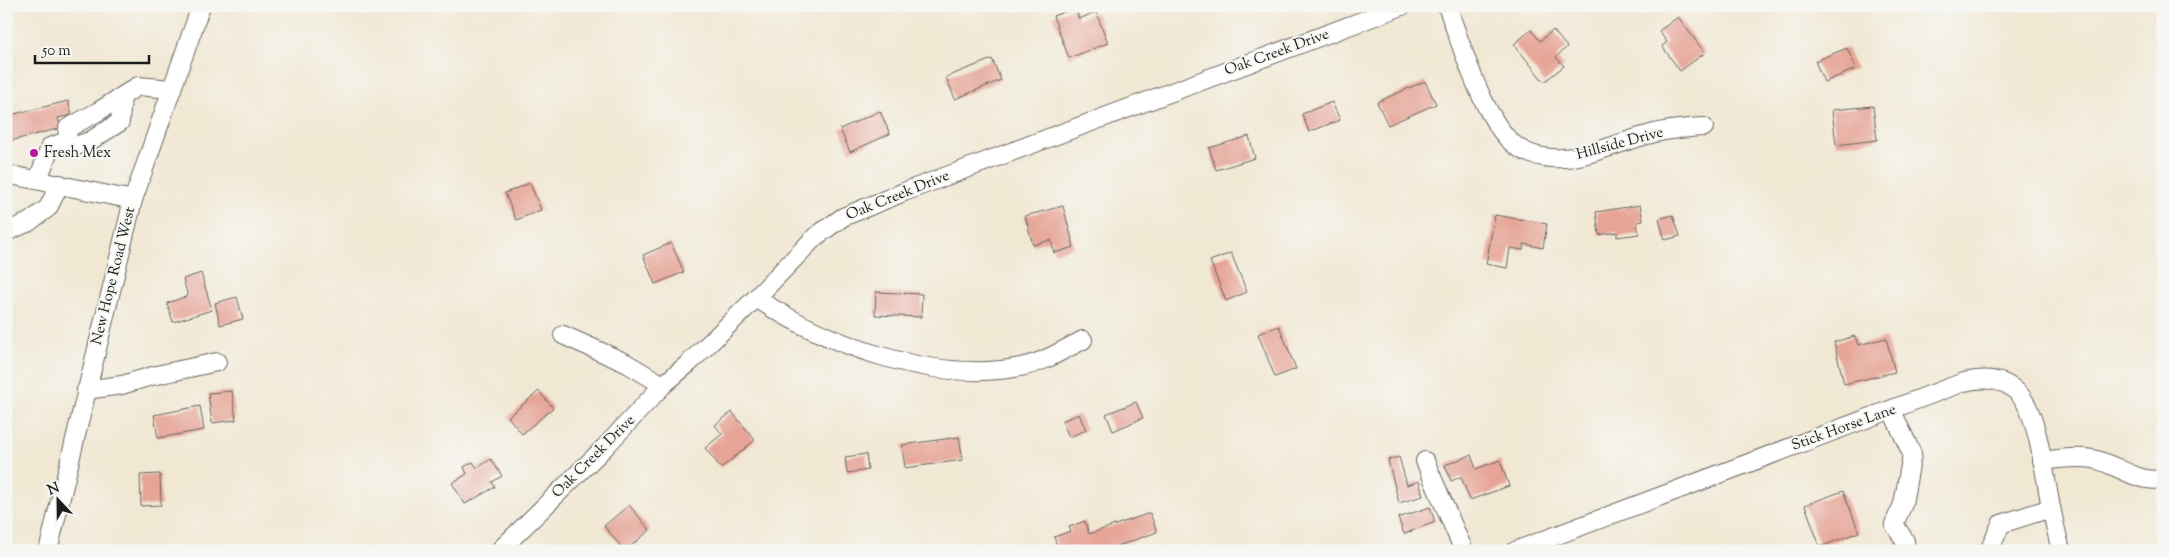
<svg xmlns="http://www.w3.org/2000/svg" width="2169" height="557" viewBox="0 0 2169 557" font-family="'Sorts Mill Goudy',serif">
<style>
.building{fill:#e6a497}
.lines{fill:none;stroke-linecap:round;stroke-linejoin:round}
.minor-casing{stroke:#67635c;stroke-width:20}
.minor{stroke:#fff;stroke-width:18}
.poi-dot{fill:#b5179e;stroke:#f6f6f2;stroke-width:2}
.labels{text-anchor:middle;dominant-baseline:central;stroke-width:4;stroke-linejoin:round;paint-order:stroke}
.street-label{font-size:15px;fill:#1c1c1c;stroke:#f6f6f2}
.poi-label{font-size:15px;fill:#1c1c1c;stroke:#f6f6f2;text-anchor:start}
</style>
<rect width="100%" height="100%" fill="#f6f6f2"/>
<filter id="ink" filterUnits="userSpaceOnUse"><feTurbulence type="fractalNoise" baseFrequency=".02" numOctaves="2"/><feDisplacementMap in="SourceGraphic" scale="10" xChannelSelector="R" yChannelSelector="G"/><feConvolveMatrix kernelMatrix="1 2 1 2 8 2 1 2 1" color-interpolation-filters="sRGB"/></filter>
<filter id="wash" filterUnits="userSpaceOnUse"><feTurbulence type="fractalNoise" baseFrequency=".0096" numOctaves="4" result="noise"/><feDisplacementMap in="SourceGraphic" scale="20" xChannelSelector="R" yChannelSelector="G"/><feGaussianBlur stdDeviation="1.12" result="paint"/><feColorMatrix in="noise" values="0 0 0 0 0 0 0 0 0 0 0 0 0 0 0 0 0 1.4 0 .05"/><feComposite in="paint" operator="in"/></filter>
<g filter="url(#wash)">
<rect width="100%" height="100%" fill="#f1e8d4"/>
<g id="blocks">
<g class="building">
<path d="M1075,8L1079,19L1096,12L1108,43L1069,58L1053,16Z"/>
<path d="M1678,17L1705,53L1680,71L1662,46L1667,42L1659,31Z"/>
<path d="M1531,30L1540,41L1553,30L1567,47L1556,57L1564,66L1544,82L1514,44Z"/>
<path d="M1847,48L1856,69L1824,82L1815,61Z"/>
<path d="M992,59L1001,80L955,99L946,77Z"/>
<path d="M1425,81L1436,104L1388,125L1377,102Z"/>
<path d="M68,101L72,115L58,118L61,128L6,142V116Z"/>
<path d="M1332,102L1340,120L1309,132L1302,114Z"/>
<path d="M1873,106L1877,140L1836,145L1832,110Z"/>
<path d="M880,111L890,134L850,152L840,129Z"/>
<path d="M1249,136L1255,158L1216,170L1209,148Z"/>
<path d="M530,183L541,210L516,220L505,193Z"/>
<path d="M1640,205L1643,221L1637,222L1639,234L1617,237V232L1599,235L1596,212Z"/>
<path d="M1063,206L1074,247L1054,253L1051,240L1033,245L1025,216Z"/>
<path d="M1495,215L1547,224L1543,248L1524,244L1523,250L1510,248L1507,268L1486,264Z"/>
<path d="M1673,215L1680,236L1665,240L1659,219Z"/>
<path d="M671,243L684,272L655,284L643,255Z"/>
<path d="M1231,253L1247,292L1226,301L1210,261Z"/>
<path d="M201,273L212,310L173,322L167,303L188,296L183,279Z"/>
<path d="M876,292L922,294L921,317L875,315Z"/>
<path d="M237,297L243,319L220,325L215,303Z"/>
<path d="M1279,326L1296,369L1275,377L1258,334Z"/>
<path d="M1855,336L1858,345L1886,338L1895,372L1844,384L1834,342Z"/>
<path d="M232,391L236,420L212,423L208,393Z"/>
<path d="M539,391L553,408L522,434L508,417Z"/>
<path d="M1136,402L1143,418L1113,431L1106,414Z"/>
<path d="M200,406L204,430L158,438L154,415Z"/>
<path d="M732,412L755,440L721,468L705,448L722,434L715,425Z"/>
<path d="M1079,414L1086,430L1069,437L1062,421Z"/>
<path d="M959,437L963,460L905,468L902,445Z"/>
<path d="M866,454L868,470L847,473L845,457Z"/>
<path d="M1471,455L1476,469L1500,460L1509,486L1470,500L1461,477L1451,481L1445,465Z"/>
<path d="M1399,457L1407,485L1419,481L1423,496L1399,503L1388,460Z"/>
<path d="M491,459L502,476L492,482L495,487L465,504L452,483L467,474L464,467L473,462L477,468Z"/>
<path d="M160,474L161,505L141,506L140,475Z"/>
<path d="M1843,491L1859,532L1820,547L1805,505Z"/>
<path d="M629,505L650,530L625,551L604,526Z"/>
<path d="M1430,507L1435,522L1404,534L1398,518Z"/>
<path d="M1150,513L1157,532L1104,551H1078L1077,546L1059,551L1054,537L1071,531L1069,527L1085,521L1089,534Z"/>
</g>
</g>
</g>
<g filter="url(#ink)">
<use href="#blocks" fill-opacity="0" stroke="#67635c" stroke-width="1"/>
<g class="lines">
<defs>
<g id="minor">
<path d="M1447,6C1461,43 1484,123 1516,146C1532,158 1555,160 1574,157C1600,152 1626,140 1651,134C1669,129 1687,128 1704,127"/>
<path d="M67,141L73,147L90,141L120,122L122,97"/>
<path d="M6,174L133,200"/>
<path d="M38,180L50,147L67,141L68,128L99,111L138,86L172,89"/>
<path d="M6,232L29,222L48,208L60,184"/>
<path d="M756,298C828,345 934,384 1020,367C1043,363 1063,350 1083,340"/>
<path d="M563,335L626,363L663,385"/>
<path d="M86,390L122,385L152,376L217,362"/>
<path d="M1892,411L1912,454L1903,504L1894,524L1905,541L1906,551"/>
<path d="M1425,461L1464,551"/>
<path d="M2042,461C2058,459 2076,456 2093,459C2115,463 2141,486 2163,478"/>
<path d="M48,551L133,200L201,6"/>
<path d="M499,551L605,447L663,385L689,363L756,298L815,237L843,217L904,192L1402,6"/>
<path d="M1515,551L1964,382C1985,377 2005,378 2020,395C2037,413 2045,476 2050,502C2053,518 2057,534 2061,551"/>
<path d="M1989,551L2001,524L2051,508"/>
</g>
</defs>
<use href="#minor" class="minor-casing"/>
<use href="#minor" class="minor"/>
</g>
</g>
<circle class="poi-dot" cx="34" cy="153" r="5"/>
<g class="labels">
<g class="street-label">
<text transform="translate(1277 53) rotate(-20)">Oak Creek Drive</text>
<text transform="translate(1620 144) rotate(-15)">Hillside Drive</text>
<text transform="translate(898 196) rotate(-22)">Oak Creek Drive</text>
<text transform="translate(114 276) rotate(-76)">New Hope Road West</text>
<text transform="translate(1844 428) rotate(-20)">Stick Horse Lane</text>
<text transform="translate(594 457) rotate(-45)">Oak Creek Drive</text>
</g>
<g class="poi-label">
<text x="44" y="153">Fresh Mex</text>
</g>
</g>
<rect width="2169" height="557" fill="none" stroke="#f6f6f2" stroke-width="25"/>
<g transform="translate(58 500) rotate(338)" stroke="#f6f6f2" stroke-width="4" paint-order="stroke">
<path d="M0-4L9 19L0 12L-9 19Z" fill="#1c1c1c"/>
<text y="-8" font-size="14" font-weight="bold" text-anchor="middle" fill="#1c1c1c">N</text>
</g>
<path d="M35 55v8h114v-8" fill="none" stroke="#1c1c1c" stroke-width="2.5"/>
<text x="42" y="55" font-size="15" fill="#1c1c1c" stroke="#f6f6f2" stroke-width="4" paint-order="stroke">50 m</text>
</svg>
